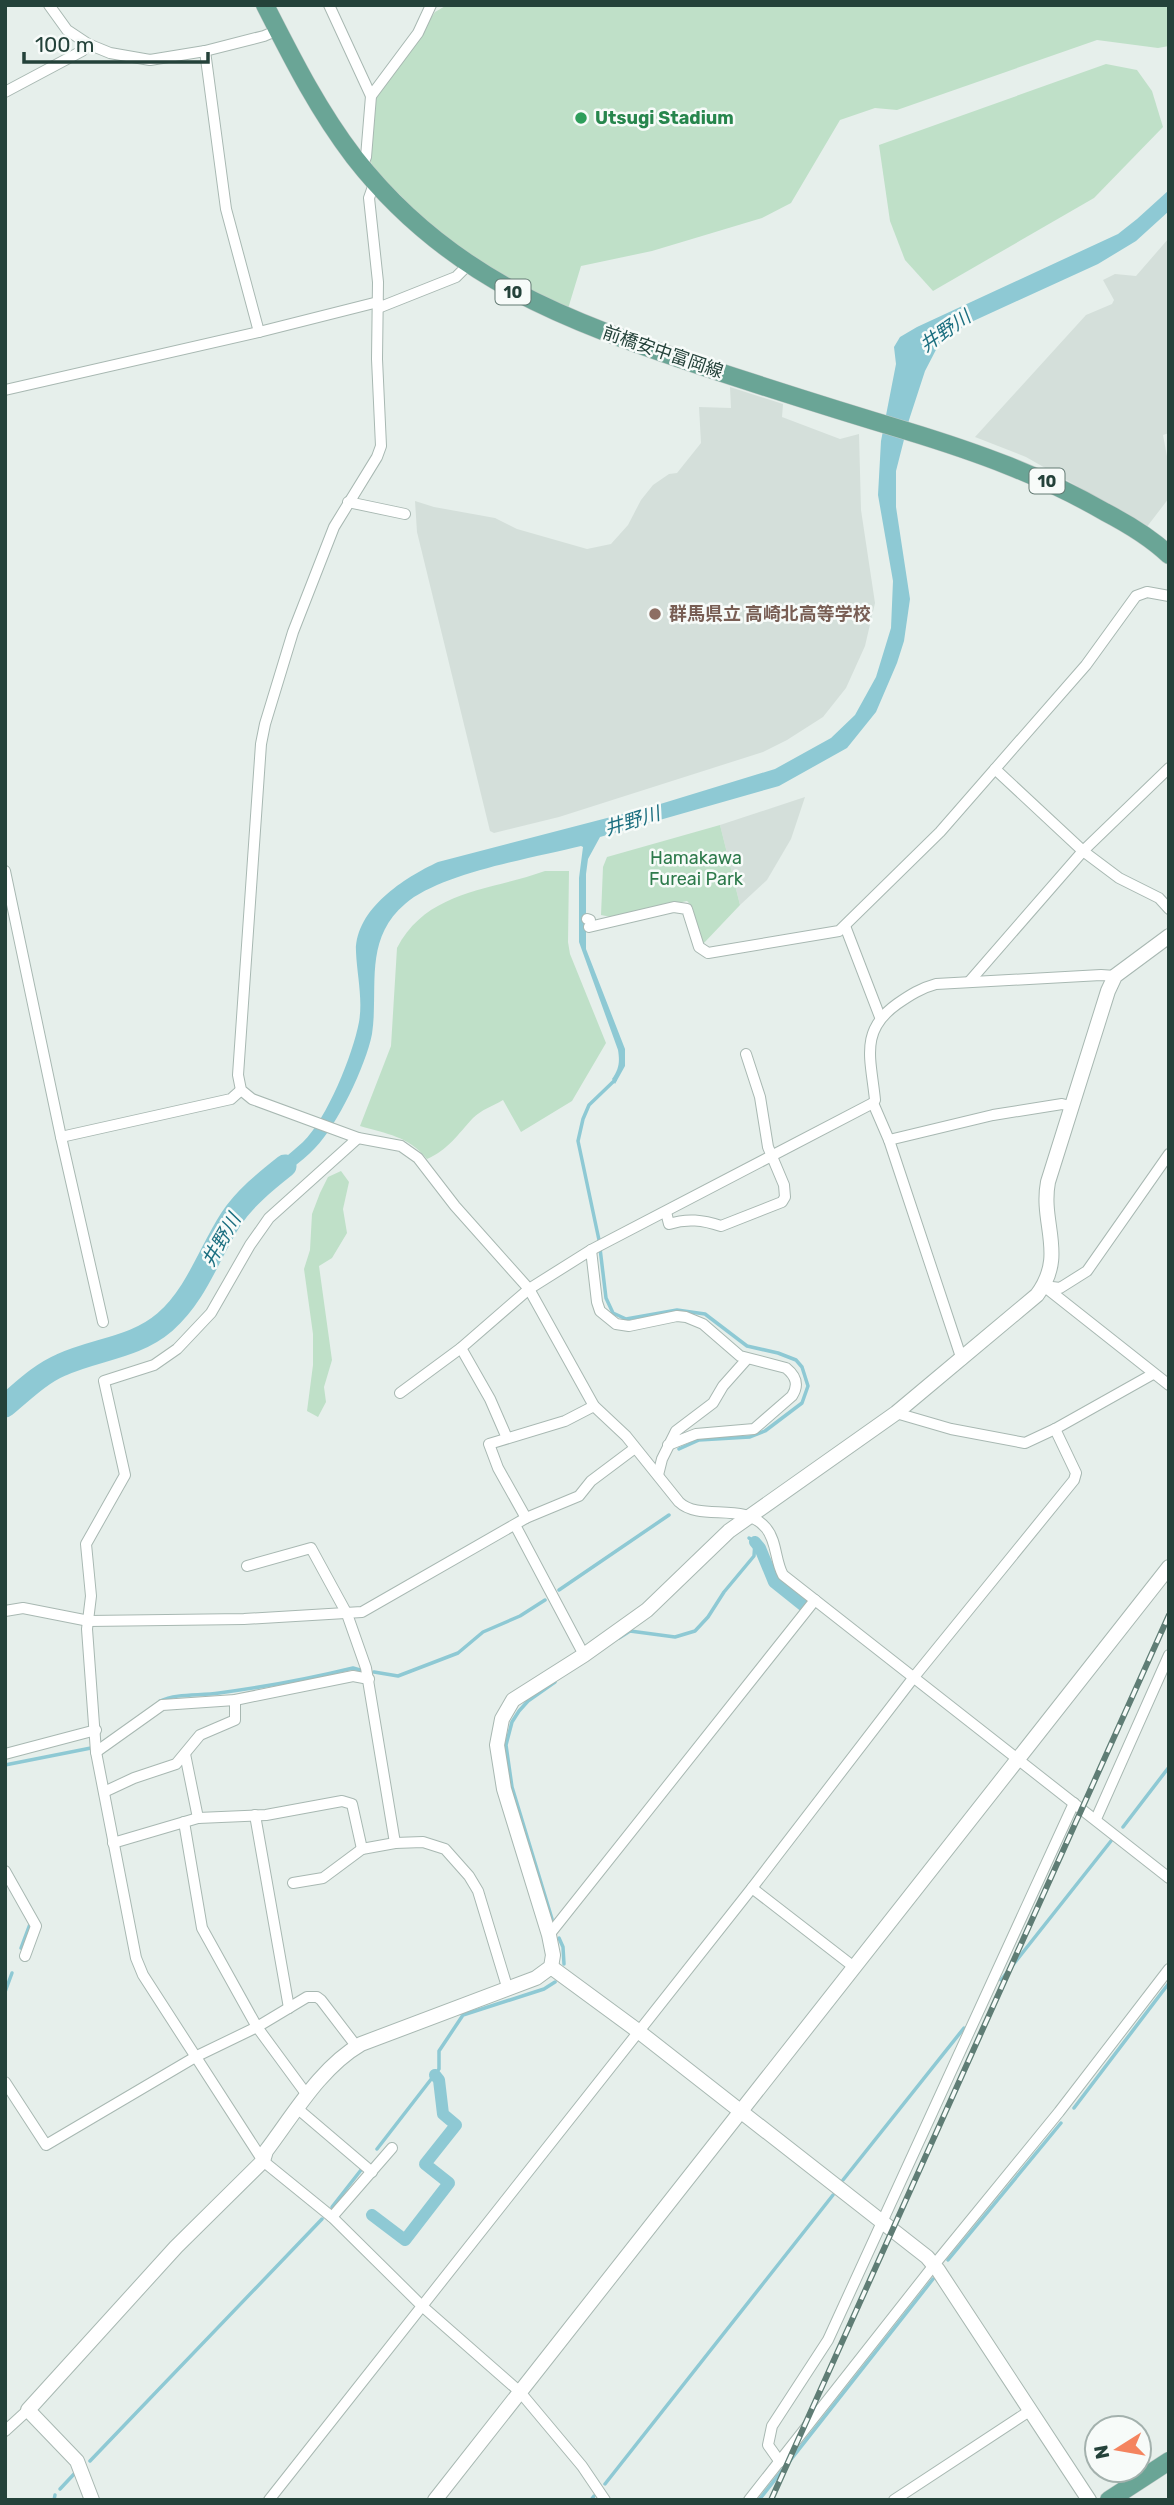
<svg xmlns="http://www.w3.org/2000/svg" width="1174" height="2505" viewBox="0 0 1174 2505" font-family="Rubik,'Noto Sans JP',sans-serif">
<style>
.built{fill:#d4dfda}
.green{fill:#bfe0c8}
.water{fill:#8ec9d4}
.lines{fill:none;stroke-linecap:round;stroke-linejoin:round}
.stream{stroke:#8ec9d4;stroke-width:3.5}
.canal{stroke:#8ec9d4;stroke-width:12}
.river{stroke:#8ec9d4;stroke-width:23}
.minor-casing{stroke:#a8b8b2;stroke-width:12}
.tertiary-casing{stroke:#a8b8b2;stroke-width:16}
.primary-casing{stroke:#c2cac8;stroke-width:19}
.minor{stroke:#fff;stroke-width:10}
.tertiary{stroke:#fff;stroke-width:14}
.primary{stroke:#6aa596;stroke-width:18}
.rail-casing{stroke:#5f7d75;stroke-width:6}
.rail{stroke:#f7fbf9;stroke-width:3.5;stroke-dasharray:10;stroke-linecap:butt}
.leisure-dot{fill:#2e9e5b;stroke:#f7fbf9;stroke-width:2.5}
.education-dot{fill:#8d6e63;stroke:#f7fbf9;stroke-width:2.5}
.labels{text-anchor:middle;dominant-baseline:central;stroke-width:5;stroke-linejoin:round;paint-order:stroke}
.shield{fill:#f7fbf9;stroke:#637a73;stroke-width:2}
.shield-label{font-size:16px;font-weight:bold;fill:#24423a}
.leisure-label{font-size:18px;font-weight:bold;fill:#27864d;stroke:#f7fbf9;text-anchor:start}
.street-label{font-size:18px;fill:#24423a;stroke:#f7fbf9}
.education-label{font-size:18px;font-weight:bold;fill:#785e54;stroke:#f7fbf9;text-anchor:start}
.park-label{font-size:18px;fill:#2d7a4b;stroke:#f7fbf9}
.water-label{font-size:19px;font-style:italic;fill:#1c6f80;stroke:#f7fbf9}
</style>
<rect width="100%" height="100%" fill="#e6efeb"/>
<g class="built">
<path d="M1169,238V433L1163,435L1169,467V498L1146,528L1112,506L1026,457L975,437L1086,315L1112,304L1114,300L1103,280L1115,274L1136,276Z"/>
<path d="M730,387L783,404L782,417L840,439L859,434L861,510L875,603L865,646L846,688L823,717L787,740L763,752L559,817L494,833L490,831L417,532L415,501L434,507L495,518L517,529L587,549L611,544L628,525L641,500L653,485L669,474L677,473L701,443L699,407L731,408Z"/>
<path d="M805,797L791,839L767,880L740,905L720,825Z"/>
</g>
<g class="green">
<path d="M447,5H1169V46L1158,48L1097,40L897,110L875,108L840,120L791,203L762,218L652,251L581,266L567,312L511,286L410,209V205L373,168L370,159L375,100L435,12Z"/>
<path d="M1106,64L1137,70L1152,91L1163,127L1094,198L933,291L905,260L890,221L879,145Z"/>
<path d="M720,825L740,905L703,944L692,906L687,901L611,917L601,915L603,867L607,857Z"/>
<path d="M545,871H569L568,942L570,954L606,1043L572,1101L521,1132L503,1100C493,1106 481,1110 473,1118C458,1134 448,1150 427,1159C408,1136 387,1134 360,1126L391,1046L397,948C427,890 490,891 545,871Z"/>
<path d="M341,1171L349,1182L343,1209L347,1233L332,1258L319,1266L332,1360L324,1387L326,1402L318,1417L307,1411L313,1365V1334L304,1269L310,1250L312,1214L320,1193L328,1177Z"/>
</g>
<path class="water" d="M1169,190V211L1136,241L1098,264L969,323L939,344L925,371L909,420L896,471V507L910,599L904,641L897,663L876,712L847,748L779,786L600,837L588,859L586,874V949L625,1049V1066L615,1084L612,1079C619,1069 620,1062 618,1050L579,942V878L583,847L581,846C533,858 441,873 405,904C363,940 379,987 372,1034C366,1065 337,1126 315,1148C301,1163 282,1175 265,1187L258,1179C273,1167 289,1155 303,1142C327,1119 353,1054 359,1022C363,999 357,975 356,952C355,909 404,878 438,862L657,805L775,769L831,738L855,715L876,677L891,628L893,581L878,495L881,441L896,364L894,347L900,337L917,327L1118,234L1137,219Z"/>
<g class="lines">
<g class="stream">
<path d="M615,1080L589,1105L583,1119L578,1141L599,1240L606,1298L613,1313L626,1319L677,1310L705,1314L747,1346L778,1353L796,1360L802,1367L808,1386L802,1403L765,1431L750,1437L699,1440L679,1449"/>
<path d="M559,1590L669,1515"/>
<path d="M619,1638L630,1631L675,1637L695,1631L708,1617L724,1592L754,1556L755,1542L749,1538"/>
<path d="M374,1672L398,1676L458,1653L483,1632L520,1616L545,1600"/>
<path d="M160,1701C177,1693 200,1696 219,1693C264,1687 308,1679 353,1668L360,1670"/>
<path d="M5,1765L91,1748"/>
<path d="M1123,1827L1169,1767"/>
<path d="M552,1919L512,1787L506,1745L512,1722L519,1711L528,1701L555,1682"/>
<path d="M559,1938L563,1947L564,1964"/>
<path d="M21,1948L30,1924"/>
<path d="M1001,1980L1111,1841"/>
<path d="M5,1992L12,1973"/>
<path d="M1074,2108L1169,1983"/>
<path d="M377,2149L439,2069V2051L463,2015L544,1989L555,1982"/>
<path d="M843,2180L964,2028"/>
<path d="M332,2207L361,2170"/>
<path d="M948,2260L1061,2123"/>
<path d="M90,2461L322,2219"/>
<path d="M605,2484L833,2195"/>
<path d="M60,2489L75,2473"/>
<path d="M54,2500L55,2495"/>
<path d="M591,2500L594,2496"/>
<path d="M759,2500L933,2279"/>
</g>
<g class="canal">
<path d="M755,1542L760,1548L774,1582L804,1606"/>
<path d="M372,2215L405,2240L449,2183L425,2164L456,2125L443,2114L439,2080L435,2075"/>
</g>
<path class="river" d="M5,1406C23,1391 40,1374 61,1365C96,1349 135,1348 165,1322C197,1294 209,1253 231,1219C245,1198 266,1181 285,1166"/>
<defs>
<g id="minor">
<path d="M49,5L67,30L88,44L110,53L150,60L205,51L264,36L278,30"/>
<path d="M329,5L371,96"/>
<path d="M205,51L226,209L259,332"/>
<path d="M5,92L82,51L88,44"/>
<path d="M362,167L366,157L371,96L418,33L431,5"/>
<path d="M375,181L369,198L378,282L377,359L381,446L377,457L334,527L293,632L265,724L261,744L238,1075L241,1090L252,1099L358,1138L401,1146L418,1158L455,1206L529,1289L594,1406L626,1436L679,1502C700,1522 744,1501 766,1528C777,1541 775,1561 783,1575L1169,1878"/>
<path d="M378,308L456,277L469,264"/>
<path d="M5,390L259,332L378,302"/>
<path d="M348,502L405,514"/>
<path d="M995,769L1083,851L1119,878L1159,898L1169,909"/>
<path d="M5,871L61,1137L103,1322"/>
<path d="M587,919L590,920"/>
<path d="M845,926L880,1017"/>
<path d="M589,927L674,907L687,909L699,947L708,953L839,931L940,832L995,769L1086,665L1136,596L1147,592L1169,596"/>
<path d="M969,982L1083,851L1169,768"/>
<path d="M873,1103L889,1140L962,1360"/>
<path d="M61,1137L231,1099L241,1090"/>
<path d="M358,1138L269,1218L250,1245L211,1313L177,1349L154,1365L104,1381L125,1475L86,1544L91,1596L87,1629L96,1752L136,1958L143,1975L263,2161L332,2217L422,2306L520,2392L582,2466L605,2500"/>
<path d="M889,1140L993,1115L1062,1104L1070,1106"/>
<path d="M666,1212L669,1224C687,1218 703,1220 721,1226L782,1202L785,1197L784,1185L768,1147L760,1097L746,1054"/>
<path d="M591,1250L597,1302L600,1311L616,1324L629,1326L677,1316L686,1317L703,1324L740,1356L786,1368C796,1376 799,1385 792,1396L754,1429L696,1434L668,1445"/>
<path d="M1044,1286L1060,1288L1087,1271L1169,1154"/>
<path d="M1045,1287L1169,1385"/>
<path d="M461,1348L490,1399L507,1438"/>
<path d="M400,1393L461,1348L529,1289L591,1250L873,1103L875,1100C871,1059 859,1031 897,1004C910,995 921,988 936,984L1101,975L1115,976"/>
<path d="M896,1413L951,1429L1025,1443L1055,1429L1153,1374"/>
<path d="M658,1475L662,1459L676,1431L713,1403L723,1386L747,1359"/>
<path d="M526,1518L498,1468L489,1444L565,1421L594,1406"/>
<path d="M515,1525L584,1655"/>
<path d="M247,1566L311,1548L347,1614L366,1668L395,1843"/>
<path d="M5,1611L23,1608L89,1621L244,1619L362,1612L526,1518L579,1496L591,1481L635,1448"/>
<path d="M96,1752L162,1705L235,1700L353,1676L369,1679"/>
<path d="M5,1754L96,1730"/>
<path d="M185,1754L198,1818"/>
<path d="M104,1792L134,1778L176,1764L200,1735L235,1720V1700"/>
<path d="M255,1815L289,2008"/>
<path d="M1096,1819L1169,1655"/>
<path d="M184,1822L202,1928L257,2027L307,2095"/>
<path d="M113,1843L198,1818L266,1815L342,1801L352,1804L362,1849"/>
<path d="M5,1871L36,1926L25,1956"/>
<path d="M293,1883L323,1878L362,1849L395,1843L423,1842L445,1849L469,1876L478,1891L508,1990"/>
<path d="M752,1888L854,1967"/>
<path d="M549,1935L815,1600"/>
<path d="M5,2082L46,2145L197,2056L257,2027L307,1997H317L321,2000L357,2047"/>
<path d="M298,2109L372,2172"/>
<path d="M332,2217L392,2148"/>
<path d="M5,2431L28,2410"/>
<path d="M780,2462L768,2445L772,2426L828,2340L1074,1803"/>
<path d="M269,2500L752,1888L914,1677L1074,1480L1076,1473L1055,1429"/>
<path d="M749,2500L934,2265L1059,2112L1169,1969"/>
<path d="M894,2500L1031,2410"/>
</g>
<g id="tertiary">
<path d="M551,1967L638,2031L927,2257L938,2270L1089,2500"/>
<path d="M92,2500L77,2461L28,2410L176,2247L263,2161L266,2151C294,2114 320,2068 361,2044L536,1978L551,1967L553,1955L549,1935L504,1789L497,1745L502,1719L513,1700L584,1655L647,1610L729,1531L896,1413L1037,1295C1067,1255 1040,1224 1048,1182L1108,991L1115,976L1169,936"/>
<path d="M435,2500L1169,1567"/>
</g>
<g id="primary">
<path d="M265,5C292,58 318,110 354,157C449,279 567,321 707,368C774,390 840,411 907,431C976,452 1043,476 1105,512C1128,524 1150,537 1169,555"/>
<path d="M1109,2500L1169,2461"/>
</g>
</defs>
<use href="#minor" class="minor-casing"/>
<use href="#tertiary" class="tertiary-casing"/>
<use href="#primary" class="primary-casing"/>
<use href="#minor" class="minor"/>
<use href="#tertiary" class="tertiary"/>
<use href="#primary" class="primary"/>
<defs>
<path id="rail" d="M771,2500L1169,1615"/>
</defs>
<use href="#rail" class="rail-casing"/>
<use href="#rail" class="rail"/>
</g>
<circle class="leisure-dot" cx="581" cy="118" r="7"/>
<circle class="education-dot" cx="655" cy="614" r="7"/>
<g class="labels">
<g class="shield">
<rect x="495.5" y="279.5" width="35" height="25" rx="5"/>
<rect x="1029.5" y="468.5" width="35" height="25" rx="5"/>
</g>
<g class="shield-label">
<text x="513" y="292">10</text>
<text x="1047" y="481">10</text>
</g>
<g class="leisure-label">
<text x="595" y="118">Utsugi Stadium</text>
</g>
<g class="street-label">
<text transform="translate(663 352) rotate(19)">前橋安中富岡線</text>
</g>
<g class="education-label">
<text x="669" y="614">群馬県立 高崎北高等学校</text>
</g>
<g class="park-label">
<text x="696" y="858">Hamakawa<tspan x="696" dy="21">Fureai Park</tspan></text>
</g>
<g class="water-label">
<text transform="translate(945 331) rotate(-35)">井野川</text>
<text transform="translate(632 821) rotate(-17)">井野川</text>
<text transform="translate(221 1240) rotate(-60)">井野川</text>
</g>
</g>
<rect width="1174" height="2505" fill="none" stroke="#24423a" stroke-width="14"/>
<g transform="translate(1118 2449) rotate(259)"><circle r="33" fill="#f7fbf9" stroke="#a3b1ad" stroke-width="2"/>
<path d="M0-5L12 26L0 18L-12 26Z" fill="#f4845f"/>
<text y="-10" font-size="19" font-weight="bold" text-anchor="middle" fill="#24423a">N</text>
</g>
<path d="M24 52v10h184v-10" fill="none" stroke="#24423a" stroke-width="3.5"/>
<text x="35" y="52" font-size="21" fill="#24423a" stroke="#f7fbf9" stroke-width="5" paint-order="stroke">100 m</text>
</svg>
